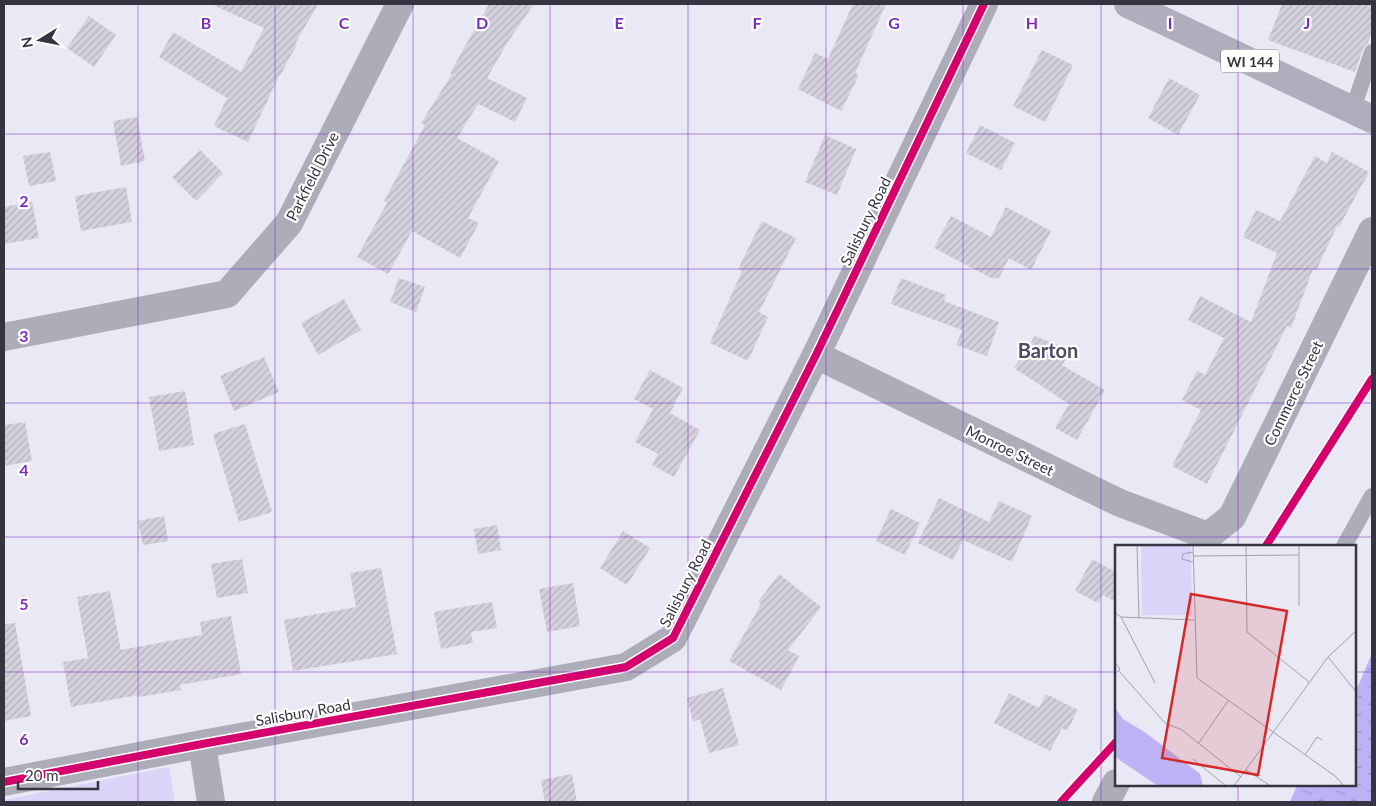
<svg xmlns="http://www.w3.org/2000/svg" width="1376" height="806" viewBox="0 0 1376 806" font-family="Lato,sans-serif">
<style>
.park{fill:#dad4f8}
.water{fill:url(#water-ripples)}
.building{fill:url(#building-hatch)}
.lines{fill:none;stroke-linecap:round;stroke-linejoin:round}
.service{stroke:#adacb9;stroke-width:16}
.minor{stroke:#adacb9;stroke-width:28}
.primary{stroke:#b0adbd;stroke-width:28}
.cycleway-casing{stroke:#fff;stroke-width:11}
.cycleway{stroke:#d6006c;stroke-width:8}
.grid{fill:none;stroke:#7b2cbf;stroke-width:1;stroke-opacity:0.55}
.labels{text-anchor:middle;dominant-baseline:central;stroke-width:4.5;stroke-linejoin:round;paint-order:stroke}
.shield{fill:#fff;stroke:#72717a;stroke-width:1}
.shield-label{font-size:14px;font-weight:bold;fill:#363441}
.street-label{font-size:15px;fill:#363441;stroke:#fff}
.district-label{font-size:20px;font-weight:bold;fill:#4f4b65;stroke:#fff}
.inset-road{fill:none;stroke:#a1a0ad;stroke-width:1}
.view{fill:#d62828;fill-opacity:0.15;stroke:#d62828;stroke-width:2.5}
.inset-edge{fill:none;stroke:#363441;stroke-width:2.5}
.grid-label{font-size:16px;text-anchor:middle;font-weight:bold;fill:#7b2cbf;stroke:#fff;stroke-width:4.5;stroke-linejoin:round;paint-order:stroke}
</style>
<defs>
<pattern id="water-ripples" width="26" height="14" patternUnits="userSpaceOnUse" patternTransform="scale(1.25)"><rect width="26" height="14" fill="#beb1f4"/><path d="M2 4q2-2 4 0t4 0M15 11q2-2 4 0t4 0" fill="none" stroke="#9b91c7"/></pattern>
<pattern id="building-hatch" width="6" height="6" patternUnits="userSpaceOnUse" patternTransform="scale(1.25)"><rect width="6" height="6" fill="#d2d1dc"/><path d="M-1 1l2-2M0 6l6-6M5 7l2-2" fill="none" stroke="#b5b4be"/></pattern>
</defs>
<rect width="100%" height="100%" fill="#e9e8f5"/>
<path class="park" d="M169,767L175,802H4V800Z"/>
<path class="water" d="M1372,653V802H1290L1297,785H1355V691L1359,684Z"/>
<g class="building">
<path d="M211,4H318L295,44H297L280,76H279L248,142L214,126L227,98L159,57L173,32L241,72L264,28Z"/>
<path d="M489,4H534L509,40L487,78L527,98L515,122L478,104L457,138L499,161L468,218L479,223L460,258L412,231L388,274L357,257L387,203L384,201L425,125L421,123L452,74L450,73Z"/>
<path d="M853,4H886L855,73L859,75L841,111L798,89L815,53L828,59Z"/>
<path d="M1282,4H1372V32L1368,43L1365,45L1363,49L1355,72L1268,40Z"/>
<path d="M89,16L116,35L94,67L67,48Z"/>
<path d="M1042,50L1073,65L1045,122L1013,106Z"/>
<path d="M1169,78L1200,95L1178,135L1148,118Z"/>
<path d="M137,117L145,161L121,166L113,121Z"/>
<path d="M980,125L1015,143L1001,170L966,153Z"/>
<path d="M825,135L856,149L837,195L805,182Z"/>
<path d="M200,150L223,173L196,201L172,177Z"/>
<path d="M50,152L56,181L29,186L23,156Z"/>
<path d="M1332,152L1369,172L1339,227L1337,226L1316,271L1313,269L1291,328L1287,326L1207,484L1172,466L1201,410L1182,400L1197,371L1205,375L1224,338L1188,320L1200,296L1251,322L1277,253L1243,237L1256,210L1280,221L1315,156L1327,163Z"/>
<path d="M126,187L132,222L81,231L75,196Z"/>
<path d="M32,202L39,238L4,244V207Z"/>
<path d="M1006,207L1051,231L1031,270L1009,258L999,278H991L934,248L951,216L991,237Z"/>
<path d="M762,221L796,238L759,312L768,317L748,361L710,343L742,271L738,269Z"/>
<path d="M399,278L425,287L416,312L390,302Z"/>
<path d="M901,278L946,295L944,301L999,322L987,356L956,345L962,330L891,304Z"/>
<path d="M344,299L361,330L318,355L301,323Z"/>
<path d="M1035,336L1071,350L1062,365L1105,390L1077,440L1055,428L1069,404L1014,368Z"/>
<path d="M264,357L279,392L234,411L220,376Z"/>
<path d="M650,370L683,388L670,413L700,430L674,477L652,465L658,454L635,442L653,409L634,399Z"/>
<path d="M185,391L194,445L159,451L149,397Z"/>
<path d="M25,422L32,461L4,466V425Z"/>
<path d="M245,424L272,512L239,522L213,434Z"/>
<path d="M939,498L989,522L999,501L1032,516L1012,562L963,540L953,560L918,543Z"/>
<path d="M891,509L920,523L905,555L876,541Z"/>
<path d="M164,516L168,541L143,545L138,521Z"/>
<path d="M497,525L501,550L478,554L474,529Z"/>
<path d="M623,531L650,548L627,585L600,568Z"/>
<path d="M242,559L248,593L217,598L211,564Z"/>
<path d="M1092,559L1116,572V602L1103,595L1098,603L1075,591Z"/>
<path d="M381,568L397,654L293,671L284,620L356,607L350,573Z"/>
<path d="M779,574L821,607L788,650L799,656L781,690L729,661L761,604L758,602Z"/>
<path d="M573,583L580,626L547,632L539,589Z"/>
<path d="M110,591L121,650L202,635L200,622L231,616L241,674L180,685L181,690L139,697L138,695L71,707L63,662L88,658L77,597Z"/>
<path d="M492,602L497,628L471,632L473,643L441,649L434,612Z"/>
<path d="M15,623L31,716L4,721V624Z"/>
<path d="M723,688L739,745L709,753L700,719L693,722L687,698Z"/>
<path d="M1009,693L1039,708L1046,694L1078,710L1067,731L1062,728L1050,751L994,723Z"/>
<path d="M572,774L577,802H545L541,780Z"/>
</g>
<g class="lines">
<g class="service">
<path d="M1353,109L1372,52"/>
<path d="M1344,546L1372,496"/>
</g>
<g class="minor">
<path d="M4,337L227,294L289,223L400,4"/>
<path d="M816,355L1120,503L1208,536"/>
<path d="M1202,546L1208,536L1232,517L1372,231"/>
<path d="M202,744L211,802"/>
<path d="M4,782L202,744L626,667L673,638L816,355L984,4"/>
<path d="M1106,802L1116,783"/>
</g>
<path class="primary" d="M1128,4L1372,119"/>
<defs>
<g id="cycleway">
<path d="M1266,546L1372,379"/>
<path d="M4,782L202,744L626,667L673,638L816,355L984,4"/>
<path d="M1061,802L1116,742"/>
</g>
</defs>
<use href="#cycleway" class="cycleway-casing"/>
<use href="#cycleway" class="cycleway"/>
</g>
<path class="grid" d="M138,4V802M275,4V802M413,4V802M550,4V802M688,4V802M826,4V802M963,4V802M1101,4V802M1238,4V546M4,134H1372M4,269H1372M4,403H1372M4,537H1372M4,672H1116M1355,672H1372M1238,785V802"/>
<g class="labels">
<rect class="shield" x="1221" y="49.5" width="58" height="23" rx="4"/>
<g class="shield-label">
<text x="1250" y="61">WI 144</text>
</g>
<g class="street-label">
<text transform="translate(312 176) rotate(-63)">Parkfield Drive</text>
<text transform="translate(865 221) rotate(-64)">Salisbury Road</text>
<text transform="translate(1293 393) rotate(-64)">Commerce Street</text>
<text transform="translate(1010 450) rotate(26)">Monroe Street</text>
<text transform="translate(685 583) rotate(-63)">Salisbury Road</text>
<text transform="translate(303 712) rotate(-10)">Salisbury Road</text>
</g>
<g class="district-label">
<text x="1048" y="350">Barton</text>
</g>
</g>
<g transform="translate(1115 545)">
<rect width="241" height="241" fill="#e9e8f5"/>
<path d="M26,0H76L77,70H27Z" fill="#dad4f8"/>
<path d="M0,163L8,174L31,188L85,229L88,241H43L6,216L0,211Z" fill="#beb1f4"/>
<path class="inset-road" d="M22,0L24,73M78,0L82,133L220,231L229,241M131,0L132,87L194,137M78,7L68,9L67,14L78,17M78,11L184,10M184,61V0M0,68L6,72L79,75M6,72L40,138M213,112L242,148M0,117L5,124L0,129M4,126L50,178L67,185L126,232M83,199L113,156M190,210L202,192L207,195M78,214L111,241M131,225L156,241M119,241L213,112L242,85"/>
<path class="view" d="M76,49L172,66L143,230L47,213Z"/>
<rect width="241" height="241" class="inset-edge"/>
</g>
<g class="grid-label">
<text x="206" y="29">B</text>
<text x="344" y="29">C</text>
<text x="482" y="29">D</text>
<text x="619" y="29">E</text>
<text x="757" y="29">F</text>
<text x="894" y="29">G</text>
<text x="1032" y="29">H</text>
<text x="1170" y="29">I</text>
<text x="1307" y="29">J</text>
<text x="24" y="207">2</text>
<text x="24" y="342">3</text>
<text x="24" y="476">4</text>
<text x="24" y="610">5</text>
<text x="24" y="745">6</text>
</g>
<rect width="1376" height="806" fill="none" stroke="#363441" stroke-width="10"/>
<g transform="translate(40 40) rotate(260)" stroke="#ffffff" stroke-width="4" paint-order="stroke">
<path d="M0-4L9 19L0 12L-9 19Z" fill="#363441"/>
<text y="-8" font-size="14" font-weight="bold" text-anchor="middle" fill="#363441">N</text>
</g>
<path d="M18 781v8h80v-8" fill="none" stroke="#363441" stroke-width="2.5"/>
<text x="25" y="781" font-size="15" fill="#363441" stroke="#ffffff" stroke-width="4" paint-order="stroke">20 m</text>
</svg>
